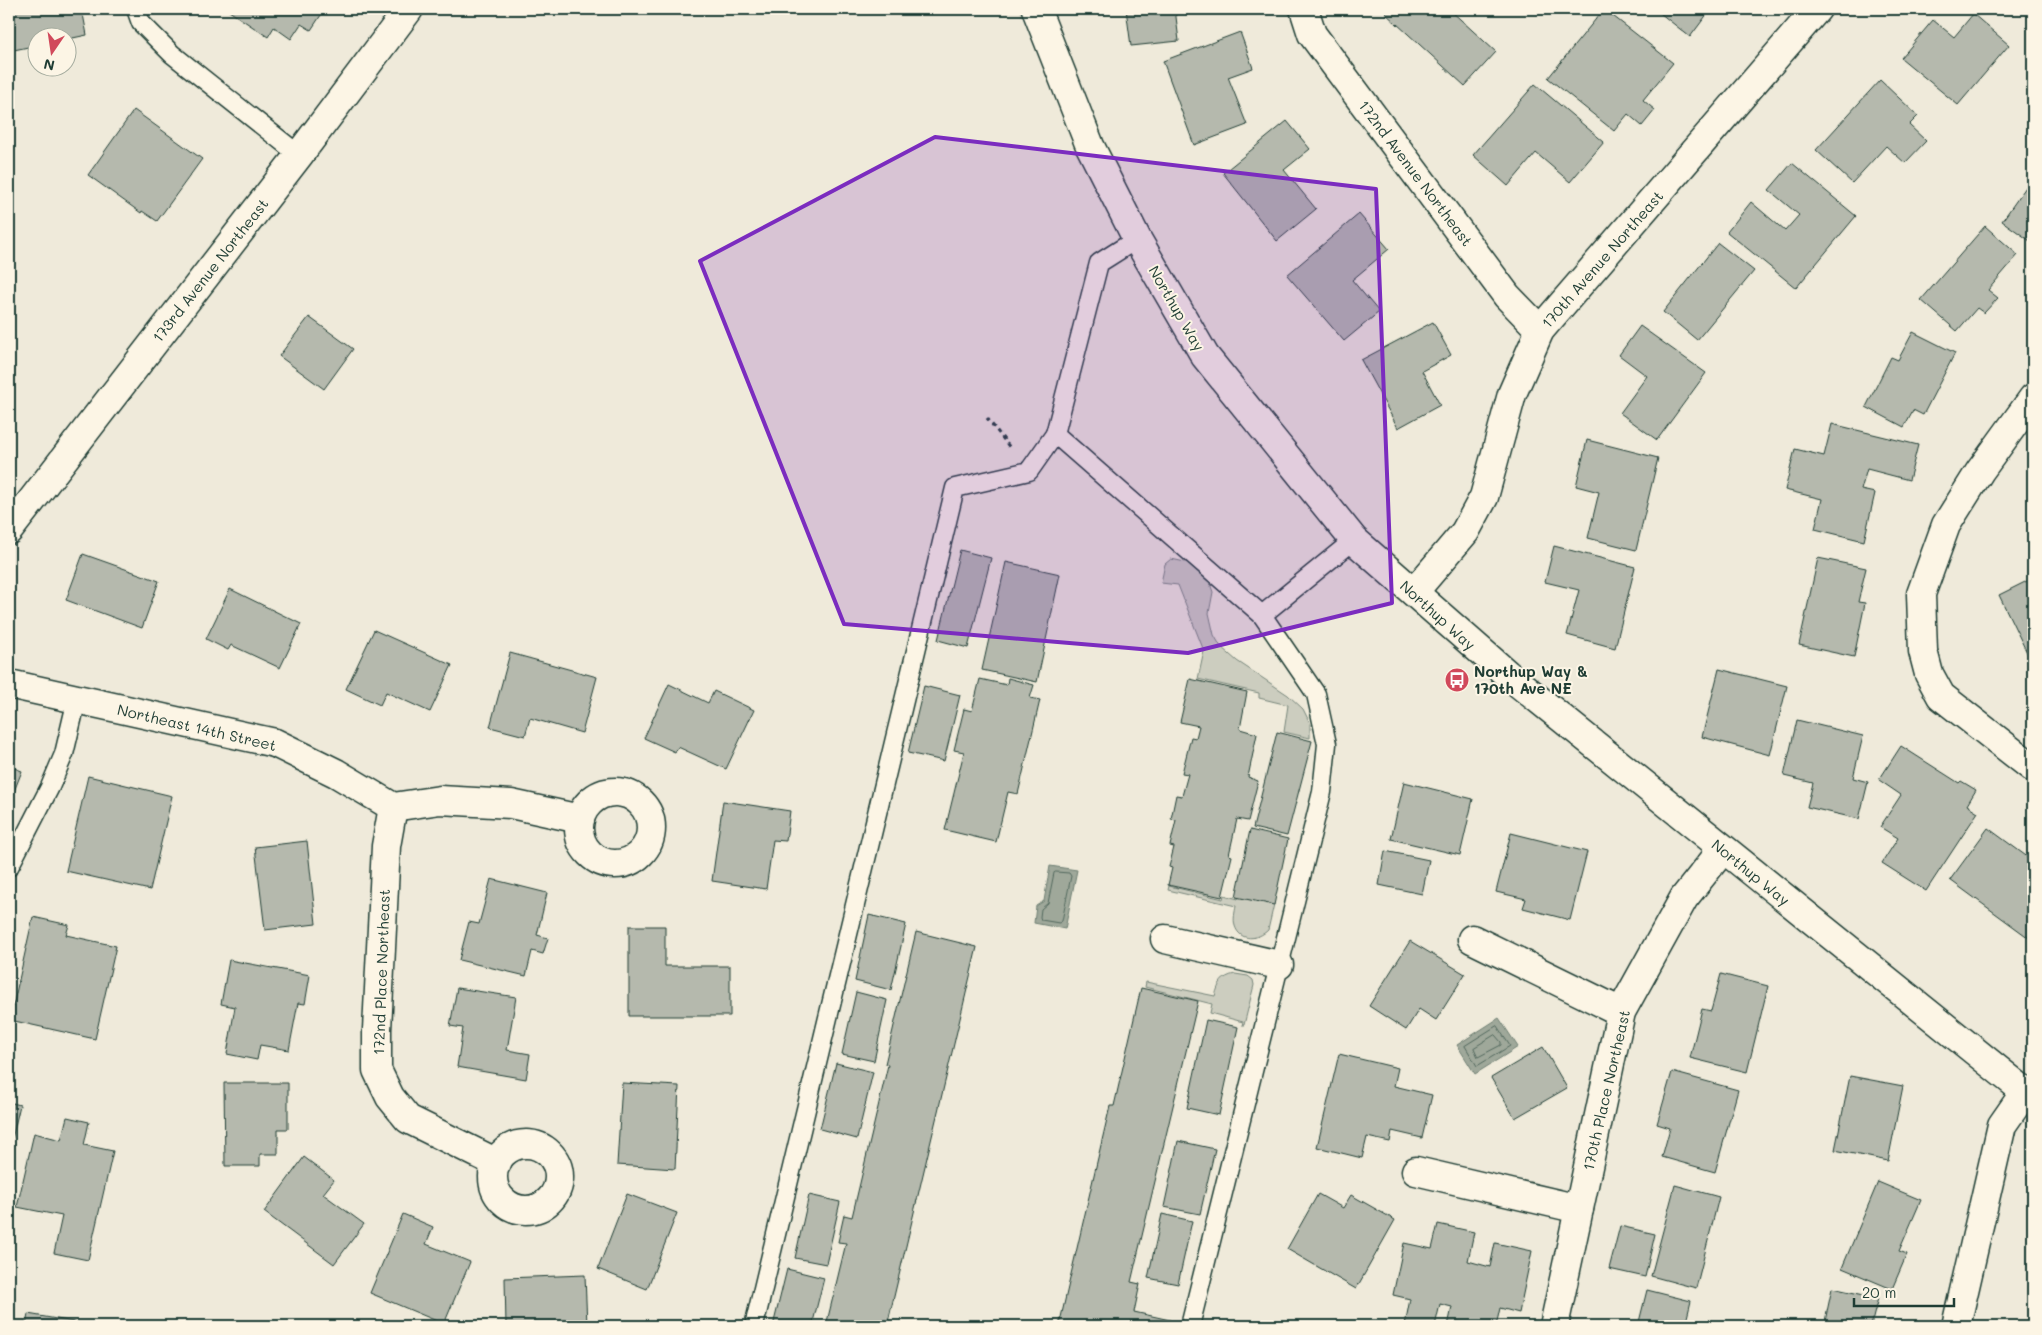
<svg xmlns="http://www.w3.org/2000/svg" width="2042" height="1335" viewBox="0 0 2042 1335" font-family="Mali,sans-serif">
<style>
.green{fill:#cccdbf;stroke:#76857a}
.water{fill:#9fa89a;stroke:#6c7d71}
.lines{fill:none;stroke-linecap:round;stroke-linejoin:round}
.shore{stroke:#52685d;stroke-width:1}
.building{fill:#b5b9ad;stroke:#1f3d34}
.lane-casing{stroke:#1f3d34;stroke-width:21}
.street-casing{stroke:#1f3d34;stroke-width:31}
.secondary-casing{stroke:#1f3d34;stroke-width:31}
.path{stroke:#1f3d34;stroke-width:3;stroke-dasharray:4 4;stroke-linecap:butt}
.lane{stroke:#fcf5e5;stroke-width:18}
.street{stroke:#fcf5e5;stroke-width:28}
.secondary{stroke:#fcf5e5;stroke-width:28}
.marked{fill:#7b2cbf;fill-opacity:0.2;stroke:#7b2cbf;stroke-width:4;stroke-linejoin:round}
.labels{text-anchor:middle;dominant-baseline:central;stroke-width:4;stroke-linejoin:round;paint-order:stroke}
.street-label{font-size:15px;fill:#1f3d34;stroke:#fcf5e5}
.poi-label{font-size:15px;font-weight:bold;fill:#1f3d34;stroke:#fcf5e5;text-anchor:start}
</style>
<rect width="100%" height="100%" fill="#efeada"/>
<filter id="ink" filterUnits="userSpaceOnUse"><feTurbulence type="fractalNoise" baseFrequency=".02" numOctaves="2"/><feDisplacementMap in="SourceGraphic" scale="10" xChannelSelector="R" yChannelSelector="G"/><feConvolveMatrix kernelMatrix="1 2 1 2 8 2 1 2 1" color-interpolation-filters="sRGB"/></filter>
<g filter="url(#ink)">
<g class="green">
<path d="M1171,559L1190,563L1208,578L1213,592L1209,613L1214,635L1221,647L1237,661L1288,695L1303,709L1310,723V738L1284,732L1288,705L1259,698V693L1198,679L1204,651L1178,585L1161,583L1165,564Z"/>
<path d="M1169,886L1223,899L1224,895L1238,899L1239,897L1274,904L1268,930C1258,940 1240,942 1235,926C1233,919 1235,912 1236,906L1168,890Z"/>
<path d="M1235,974L1248,976L1253,980L1254,985L1244,1025H1242L1243,1022L1210,1013L1212,1004L1145,987L1146,982L1215,996C1219,983 1221,977 1235,974Z"/>
</g>
<g class="water">
<path d="M1050,866L1077,870L1065,929L1034,923L1036,906L1044,901Z"/>
<path d="M1499,1018L1518,1047L1475,1074L1457,1045Z"/>
</g>
<g class="lines">
<g class="shore">
<path d="M1056,872L1069,873L1071,876L1062,921L1059,923L1041,920L1040,917L1041,909L1048,903L1054,873Z"/>
<path d="M1497,1026L1510,1046L1477,1066L1465,1046Z"/>
<path d="M1495,1035L1501,1042V1045L1478,1057L1474,1048Z"/>
</g>
</g>
<g class="building">
<path d="M9,9H82L87,35L68,39V38H38V45L9,51Z"/>
<path d="M226,9H325L311,30L301,24L291,39L274,27L268,37Z"/>
<path d="M1126,9H1175L1179,41L1131,46Z"/>
<path d="M1389,9H1449L1496,52L1465,86L1385,13Z"/>
<path d="M1604,9L1673,63L1643,100L1655,110L1642,126L1628,114L1614,131L1548,78Z"/>
<path d="M1655,9H1711L1690,37Z"/>
<path d="M1973,14L2009,45L1958,105L1901,58L1933,20L1954,37Z"/>
<path d="M1240,32L1253,68L1228,77L1247,125L1194,145L1163,61Z"/>
<path d="M1880,80L1918,116L1909,125L1926,141L1905,163L1886,146L1852,183L1816,150Z"/>
<path d="M1535,84L1604,142L1570,182L1536,153L1508,186L1473,155Z"/>
<path d="M134,110L202,159L157,221L142,211L141,213L88,175Z"/>
<path d="M1287,121L1310,149L1284,170L1316,209L1277,241L1223,173Z"/>
<path d="M1792,163L1856,216L1796,288L1727,232L1751,202L1785,231L1799,215L1769,190Z"/>
<path d="M2033,177V243L2002,221Z"/>
<path d="M1359,214L1389,249L1352,280L1379,312L1344,341L1287,275Z"/>
<path d="M1985,226L2018,255L1988,290L1998,298L1984,313L1977,308L1957,331L1921,300Z"/>
<path d="M1718,243L1754,271L1697,340L1663,312Z"/>
<path d="M309,317L353,349L324,389L279,356Z"/>
<path d="M1433,322L1451,355L1422,371L1440,405L1398,428L1361,360Z"/>
<path d="M1640,326L1706,373L1657,440L1620,413L1647,376L1619,355Z"/>
<path d="M1913,332L1955,353L1923,415L1913,410L1904,427L1866,407L1891,357L1898,360Z"/>
<path d="M1832,424L1918,445L1909,480L1867,469L1861,490L1875,493L1864,541L1815,529L1822,499L1785,490L1795,449L1824,456Z"/>
<path d="M1587,440L1658,458L1636,550L1588,538L1599,492L1576,486Z"/>
<path d="M1554,546L1635,567L1615,648L1567,635L1579,590L1545,582Z"/>
<path d="M960,550L991,558L968,648L938,640Z"/>
<path d="M83,554L159,581L142,628L66,600Z"/>
<path d="M1818,558L1866,568L1858,602L1865,603L1854,657L1799,645Z"/>
<path d="M1006,562L1060,574L1037,682L982,670Z"/>
<path d="M2033,578V665L1999,595Z"/>
<path d="M230,589L301,624L280,668L231,645L228,650L206,639Z"/>
<path d="M374,630L452,665L430,712L386,692L380,705L346,689Z"/>
<path d="M510,653L597,677L582,733L530,718L525,736L490,727Z"/>
<path d="M1719,669L1787,686L1770,755L1702,737Z"/>
<path d="M1008,678L1034,685L1030,698L1040,700L1018,794L1008,792L996,842L945,830L964,752L954,750L964,709L972,711L980,679L1007,685Z"/>
<path d="M1190,679L1247,692L1240,729L1257,734L1248,777L1258,781L1248,821L1237,819L1229,855L1232,856L1222,897L1168,885L1172,868L1169,867L1174,847L1170,846L1176,820L1171,819L1176,795L1182,796L1188,774L1182,773L1191,737L1196,738L1199,726L1180,722Z"/>
<path d="M669,684L708,703L714,691L754,710L726,769L678,747L675,752L644,738Z"/>
<path d="M924,686L960,695L944,761L908,753Z"/>
<path d="M1797,720L1863,736L1853,778L1868,782L1859,819L1807,807L1813,783L1784,776Z"/>
<path d="M1277,732L1312,741L1287,836L1253,828Z"/>
<path d="M1901,746L1959,783L1961,781L1976,790L1967,805L1978,812L1926,891L1882,863L1898,838L1880,827L1901,795L1879,780Z"/>
<path d="M9,766L22,771L9,804Z"/>
<path d="M88,776L172,796L150,890L66,871Z"/>
<path d="M1404,782L1473,799L1460,855L1391,839Z"/>
<path d="M723,801L790,811L786,841L773,840L766,889L712,881Z"/>
<path d="M1988,828L2033,861V933L2029,938L1950,880Z"/>
<path d="M1250,830L1288,839L1274,905L1236,897Z"/>
<path d="M1511,833L1587,852L1570,920L1523,908L1526,899L1496,892Z"/>
<path d="M307,841L316,924L265,930L255,847Z"/>
<path d="M1385,851L1429,860L1422,894L1379,885Z"/>
<path d="M491,879L547,893L537,935L548,938L543,954L532,951L526,976L459,960L469,922L479,924Z"/>
<path d="M869,915L906,924L891,990L855,981Z"/>
<path d="M33,917L69,925L66,935L116,946L95,1039L10,1020Z"/>
<path d="M629,926H665V966H730V1016H629Z"/>
<path d="M916,932L977,947L887,1326H826L846,1243L838,1242L844,1215L852,1217L888,1065L885,1064Z"/>
<path d="M1410,941L1465,974L1436,1020L1419,1009L1406,1030L1369,1006Z"/>
<path d="M229,960L310,975L305,1004L298,1003L289,1050L260,1045L257,1060L227,1054L235,1007L221,1004Z"/>
<path d="M1721,974L1768,986L1747,1072L1690,1058L1702,1009L1711,1011Z"/>
<path d="M457,988L516,997L507,1050L530,1054L526,1079L457,1067L463,1028L450,1026Z"/>
<path d="M1141,988L1198,1001L1131,1282L1140,1284L1134,1312L1170,1320L1169,1326H1059L1110,1106H1114Z"/>
<path d="M856,992L887,1000L874,1061L842,1054Z"/>
<path d="M1206,1020L1238,1027L1219,1115L1187,1108Z"/>
<path d="M1543,1047L1567,1088L1515,1118L1491,1078Z"/>
<path d="M1339,1054L1398,1068L1394,1086L1432,1095L1422,1138L1392,1131L1390,1142L1367,1137L1362,1158L1317,1147Z"/>
<path d="M836,1063L873,1072L857,1139L820,1129Z"/>
<path d="M1672,1072L1738,1090L1715,1172L1662,1157L1670,1128L1657,1124Z"/>
<path d="M1850,1076L1903,1086L1888,1161L1835,1150Z"/>
<path d="M224,1083H288V1129H278V1154H260V1166H225Z"/>
<path d="M622,1083L679,1086L675,1169L617,1165Z"/>
<path d="M9,1102L20,1105L9,1152Z"/>
<path d="M67,1117L89,1122L84,1145L113,1151L88,1260L54,1253L62,1216L17,1207L34,1133L61,1140Z"/>
<path d="M1178,1141L1215,1149L1200,1214L1164,1207Z"/>
<path d="M304,1157L334,1180L323,1194L364,1224L334,1264L264,1212Z"/>
<path d="M1878,1182L1921,1200L1899,1251L1907,1254L1892,1289L1842,1268Z"/>
<path d="M1675,1185L1719,1197L1696,1288L1651,1276Z"/>
<path d="M627,1194L677,1213L647,1289L598,1269Z"/>
<path d="M1318,1194L1343,1208L1351,1195L1395,1220L1356,1289L1287,1249Z"/>
<path d="M809,1195L840,1202L826,1264L795,1258Z"/>
<path d="M403,1214L433,1227L426,1244L470,1262L444,1324L370,1293Z"/>
<path d="M1162,1214L1192,1221L1178,1284L1148,1278Z"/>
<path d="M1438,1224L1474,1232L1468,1261L1490,1267L1495,1243L1532,1251L1519,1313L1500,1308L1496,1326H1448L1452,1307L1440,1304L1435,1326L1405,1325L1410,1299L1393,1295L1404,1243L1432,1249Z"/>
<path d="M1620,1226L1655,1234L1645,1277L1609,1269Z"/>
<path d="M787,1269L824,1278L812,1326H773Z"/>
<path d="M585,1275L587,1326H506L505,1278Z"/>
<path d="M1832,1288L1878,1298L1871,1326H1824Z"/>
<path d="M1647,1290L1691,1301L1685,1326H1628L1629,1324L1638,1326Z"/>
<path d="M28,1314L97,1326H26Z"/>
</g>
<g class="lines">
<defs>
<g id="lane">
<path d="M136,9L141,23L172,54L299,155"/>
<path d="M1055,434L1099,263L1137,239"/>
<path d="M1262,615L1354,540"/>
<path d="M9,867L50,787L64,754L77,699"/>
<path d="M754,1326L955,488L1029,471L1055,434L1262,615L1316,694L1327,744L1322,792L1190,1326"/>
</g>
<g id="street">
<path d="M1304,9L1312,34L1507,296L1540,330"/>
<path d="M2033,398L1980,471L1946,525L1921,594L1923,651L1929,674L1941,696L2033,768"/>
<path d="M1414,592L1465,532L1484,497L1512,394L1540,330L1817,9"/>
<path d="M9,684L275,743L336,773L393,807L440,800L511,804L580,819"/>
<circle cx="615" cy="828" r="36"/>
<path d="M393,807L386,846L377,1030V1070L390,1097L408,1119L497,1163"/>
<path d="M1165,939L1279,965"/>
<path d="M1472,939L1621,1012"/>
<circle cx="526" cy="1177" r="33"/>
<path d="M1416,1171L1579,1209"/>
<path d="M1554,1326L1621,1012L1684,898L1723,849"/>
<path d="M1956,1326L2002,1125L2025,1092"/>
</g>
<g id="secondary">
<path d="M1036,9L1090,146L1137,239L1205,356L1354,540L1507,674L2033,1098"/>
<path d="M9,530L299,155L409,9"/>
</g>
</defs>
<use href="#lane" class="lane-casing"/>
<use href="#street" class="street-casing"/>
<use href="#secondary" class="secondary-casing"/>
<path class="path" d="M987,418L1011,449"/>
<use href="#lane" class="lane"/>
<use href="#street" class="street"/>
<use href="#secondary" class="secondary"/>
</g>
</g>
<path class="marked" d="M935,137L1376,189L1392,603L1188,653L844,624L700,261Z"/>
<defs>
<symbol id="bus-disc" viewBox="-11 -11 22 22"><circle r="9.5" fill="#d1495b" stroke="#fcf5e5"/><path d="M-5-6H5V4H4V6H2V4H-2V6H-4V4H-5ZM-3.5-4V0h7V-4ZM-3.5 1.2v1.5H-2V1.2ZM2 1.2v1.5H3.5V1.2Z" fill="#fff"/></symbol>
</defs>
<g fill-rule="evenodd">
<use href="#bus-disc" x="1443" y="666" width="28" height="28"/>
</g>
<g class="labels">
<g class="street-label">
<text transform="translate(1416 173) rotate(53)">172nd Avenue Northeast</text>
<text transform="translate(1602 259) rotate(-49)">170th Avenue Northeast</text>
<text transform="translate(210 270) rotate(-52)">173rd Avenue Northeast</text>
<text transform="translate(1177 308) rotate(60)">Northup Way</text>
<text transform="translate(1438 615) rotate(42)">Northup Way</text>
<text transform="translate(197 727) rotate(13)">Northeast 14th Street</text>
<text transform="translate(1751 872) rotate(39)">Northup Way</text>
<text transform="translate(381 972) rotate(-88)">172nd Place Northeast</text>
<text transform="translate(1606 1090) rotate(-77)">170th Place Northeast</text>
</g>
<g class="poi-label">
<text x="1474" y="671">Northup Way &amp;<tspan x="1474" dy="17">170th Ave NE</tspan></text>
</g>
</g>
<rect width="2042" height="1335" fill="none" stroke="#fcf5e5" stroke-width="30"/>
<rect x="15" y="15" width="2012" height="1305" fill="none" stroke="#1f3d34" stroke-width="2" filter="url(#ink)"/>
<g transform="translate(52 52) rotate(193)"><circle r="24" fill="#fcf5e5" stroke="#a4ab9e"/>
<path d="M0-4L9 19L0 12L-9 19Z" fill="#d1495b"/>
<text y="-8" font-size="14" font-weight="bold" text-anchor="middle" fill="#1f3d34">N</text>
</g>
<path d="M1854 1298v8h100v-8" fill="none" stroke="#1f3d34" stroke-width="2.5"/>
<text x="1862" y="1298" font-size="15" fill="#1f3d34" stroke="#fcf5e5" stroke-width="4" paint-order="stroke">20 m</text>
</svg>
